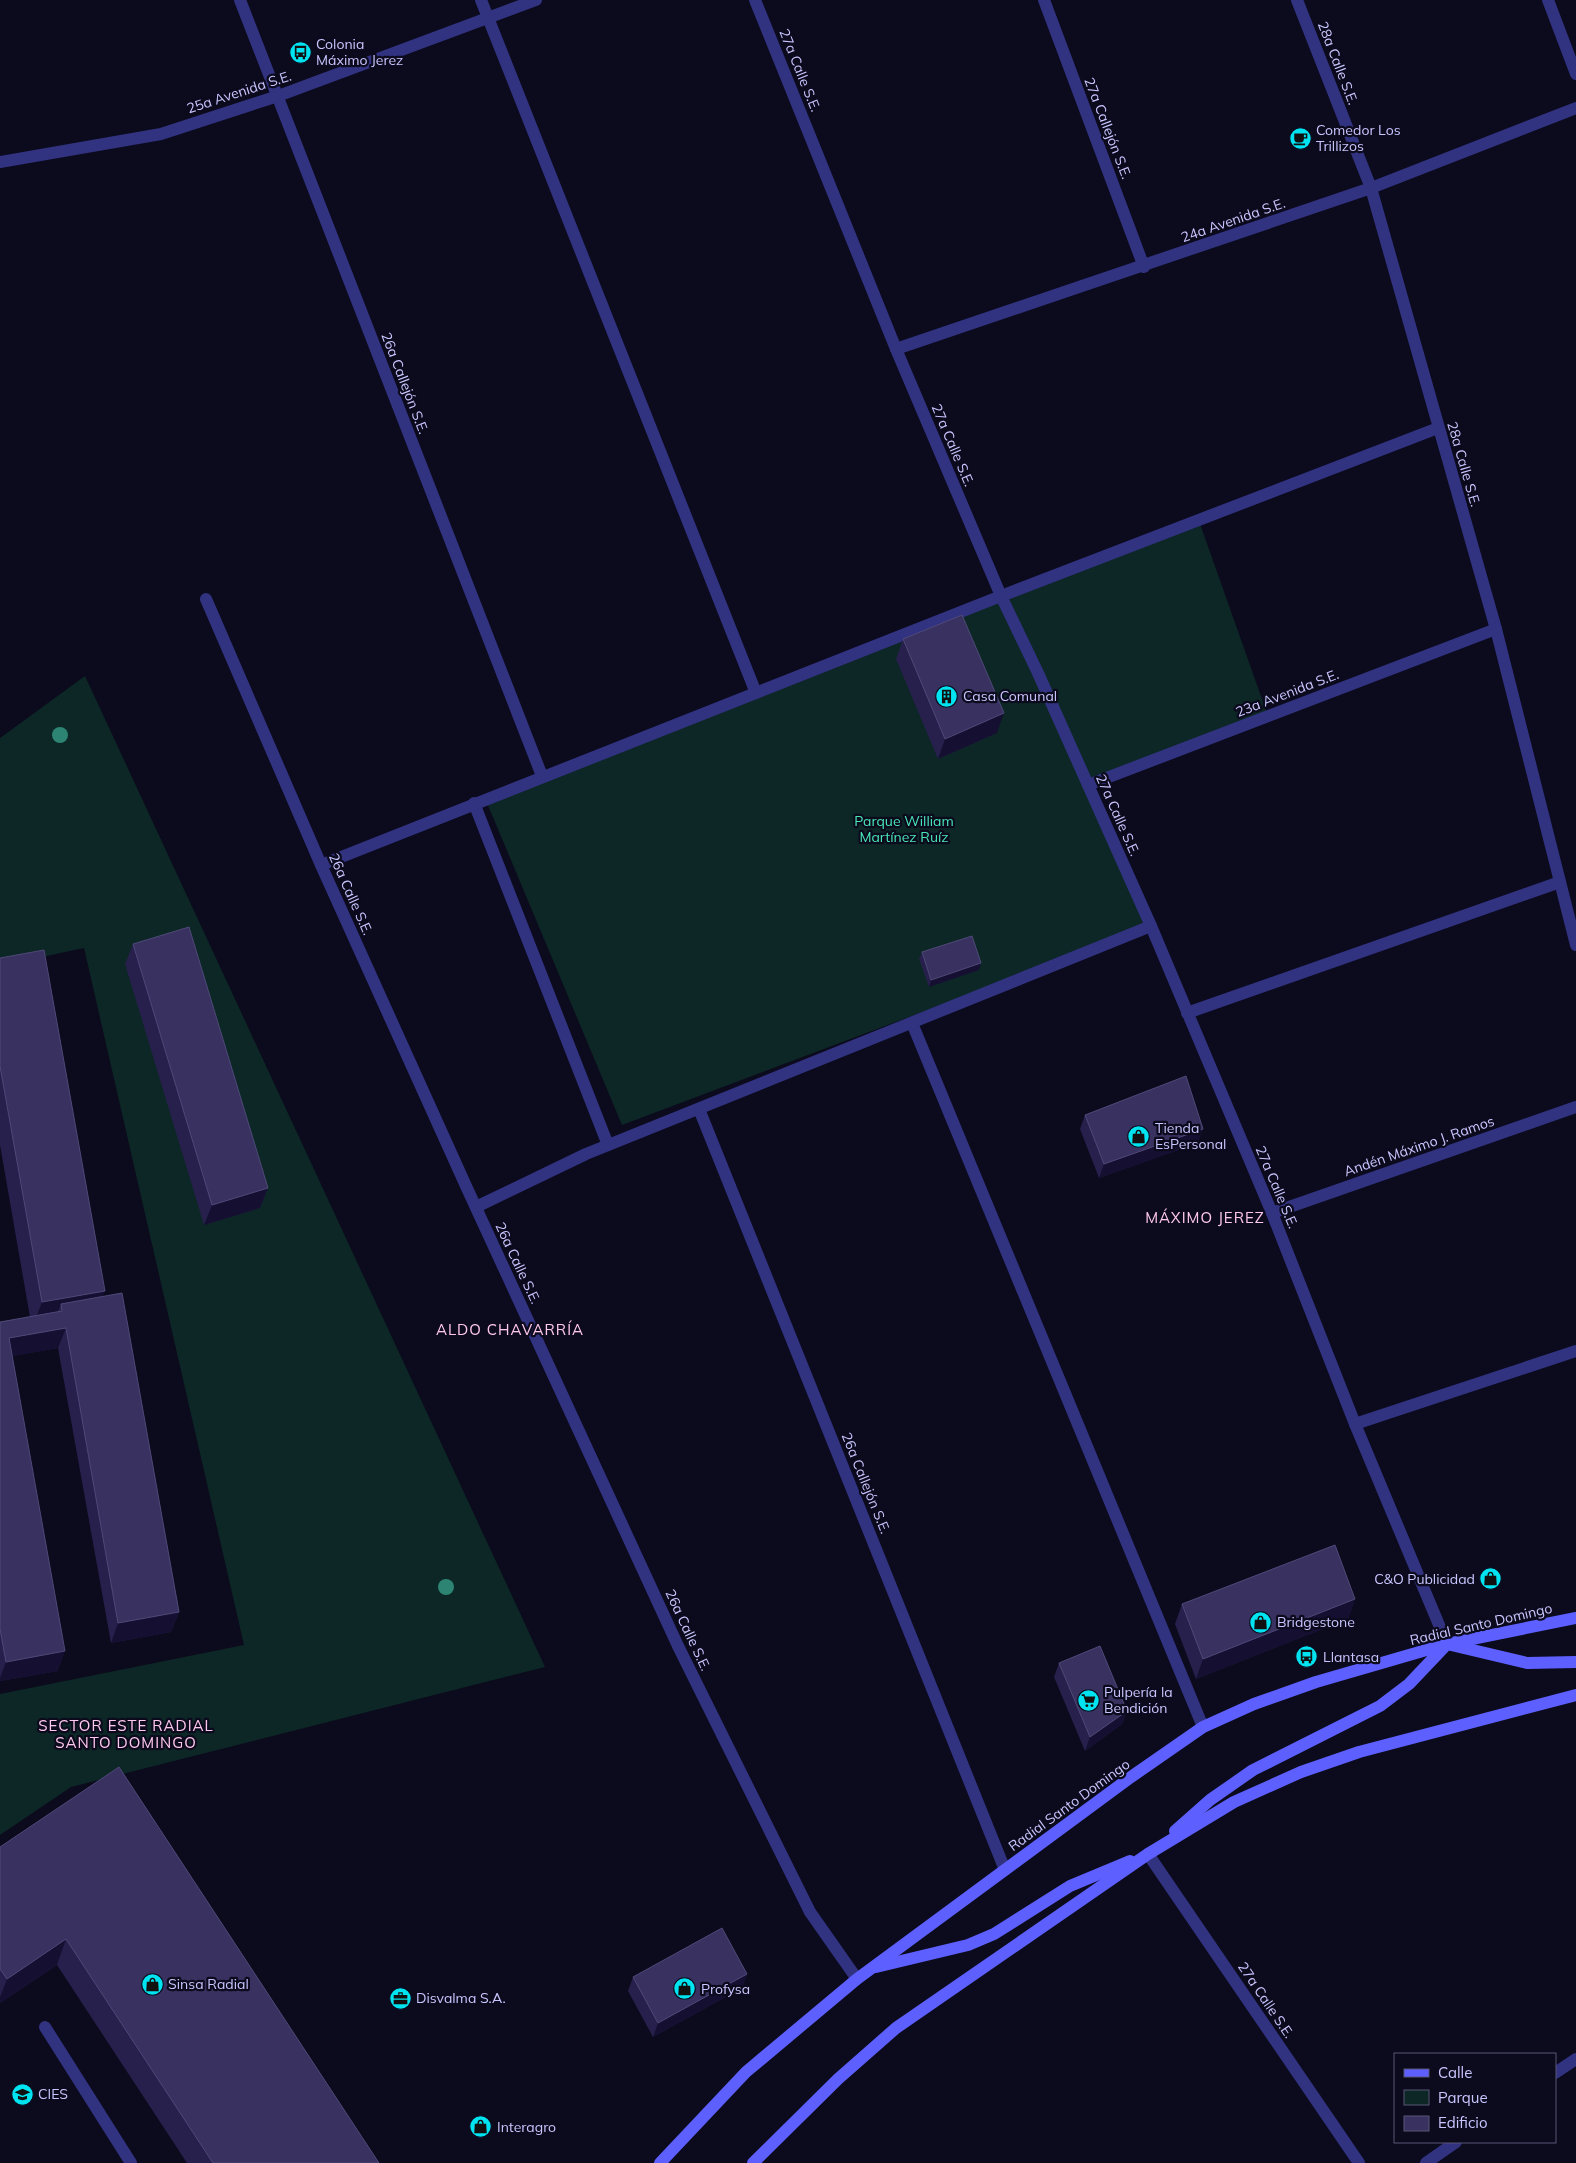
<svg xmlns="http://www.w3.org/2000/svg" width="1576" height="2163" viewBox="0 0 1576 2163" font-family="Mulish,sans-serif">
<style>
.green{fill:#0c2725}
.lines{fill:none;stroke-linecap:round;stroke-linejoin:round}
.lane{stroke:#313280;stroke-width:12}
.street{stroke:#313280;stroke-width:12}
.secondary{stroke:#5d60ff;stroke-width:12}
.tree{fill:#2e8472}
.wall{fill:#27204c}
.shaded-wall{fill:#151031}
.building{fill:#393260;stroke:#4f4979}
.labels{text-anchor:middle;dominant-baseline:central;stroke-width:4.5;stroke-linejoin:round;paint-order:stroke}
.poi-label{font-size:14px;fill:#c9c6ff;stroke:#0c0a1d;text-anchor:start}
.street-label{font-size:14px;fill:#c9c6ff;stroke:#0c0a1d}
.park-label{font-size:14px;fill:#49e7b8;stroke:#0c0a1d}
.neighbourhood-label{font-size:15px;letter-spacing:1px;fill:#ffc8ee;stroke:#0c0a1d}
</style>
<rect width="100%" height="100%" fill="#0c0a1d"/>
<g class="green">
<path d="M1199,521L1268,716L1088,785L1001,596Z"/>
<path d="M999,601L1151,926L622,1125L487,803Z"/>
<path d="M85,676L545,1667L71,1787L0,1835V1694L244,1645L84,948L0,966V738Z"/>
</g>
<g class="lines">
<path class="lane" d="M45,2027L131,2163"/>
<g class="street">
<path d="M240,0L542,776"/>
<path d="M481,0L756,693"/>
<path d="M755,0L896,349L1001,596L1038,673L1151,926L1272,1213L1355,1424L1447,1644"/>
<path d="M1044,0L1144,267"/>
<path d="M1297,0L1371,188L1496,629L1576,945"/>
<path d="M1548,0L1576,74"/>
<path d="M0,162L161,134L278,96L536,0"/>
<path d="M896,349L1371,188L1576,108"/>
<path d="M206,599L321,865L466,1186L678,1646L810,1912L857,1979"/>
<path d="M1088,785L1496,629"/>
<path d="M474,803L608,1145"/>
<path d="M321,865L1001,596L1438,428"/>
<path d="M1187,1013L1560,882"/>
<path d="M912,1023L1203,1727"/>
<path d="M699,1109L1005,1870"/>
<path d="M476,1207L586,1154L1151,926"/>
<path d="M1272,1213L1576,1107"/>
<path d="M1355,1424L1576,1351"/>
<path d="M1148,1854L1359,2163"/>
<path d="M1555,2073L1576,2059"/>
<path d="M1426,2163L1456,2142"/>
</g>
<g class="secondary">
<path d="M1175,1831L1210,1800L1253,1770L1380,1706L1409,1684L1447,1644L1527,1663L1576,1662"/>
<path d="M876,1967L968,1945L994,1934L1070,1886L1130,1861"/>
<path d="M660,2163L746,2072L857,1979L1131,1777L1203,1727L1254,1704L1316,1682L1447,1644L1576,1618"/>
<path d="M753,2163L838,2079L896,2028L1148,1854L1234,1802L1301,1772L1359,1752L1576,1695"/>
</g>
</g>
<g class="tree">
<circle cx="60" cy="735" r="8"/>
<circle cx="446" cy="1587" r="8"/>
</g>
<g class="wall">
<path d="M903,639L997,733L938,759L896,659Z"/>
<path d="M133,944L268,1188L260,1208L204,1225L125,964Z"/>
<path d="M922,952L979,970L929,987L919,959Z"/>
<path d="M0,958L102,1296L179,1612L171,1632L111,1643L58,1348L12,1356L58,1671L0,1681V1322L30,1317L0,1145Z"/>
<path d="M1085,1115L1198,1143L1099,1178L1080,1129Z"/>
<path d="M1355,1599L1348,1619L1196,1679L1175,1624L1182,1604Z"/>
<path d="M1059,1663L1127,1711L1122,1724L1085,1751L1054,1677Z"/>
<path d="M0,1847L379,2163H187L57,1965L0,2003Z"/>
<path d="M747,1974L742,1988L653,2037L628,1991L633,1977Z"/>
</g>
<g class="shaded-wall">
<path d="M1004,713L997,733L938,759L945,739Z"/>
<path d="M981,963L979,970L929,987L931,980Z"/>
<path d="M1203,1129L1198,1143L1099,1178L1104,1164Z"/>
<path d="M268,1188L260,1208L204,1225L212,1205Z"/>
<path d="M105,1291L95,1317L62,1311L61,1304L53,1324L32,1328L42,1302Z"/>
<path d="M66,1328L58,1348L2,1358L9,1338Z"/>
<path d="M1355,1599L1348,1619L1196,1679L1203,1659Z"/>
<path d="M179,1612L171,1632L111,1643L118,1623Z"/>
<path d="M65,1651L58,1671L0,1681V1678L6,1662Z"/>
<path d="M1127,1711L1122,1724L1085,1751L1090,1737Z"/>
<path d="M66,1939L57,1965L0,2003V1997L7,1979Z"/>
<path d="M747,1974L742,1988L653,2037L658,2023Z"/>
</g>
<g class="building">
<path d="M962,615L1004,713L945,739L903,639Z"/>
<path d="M189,927L268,1188L212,1205L133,944Z"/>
<path d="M972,936L981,963L931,980L922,952Z"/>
<path d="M44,950L105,1291L42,1302L0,1066V958Z"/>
<path d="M1186,1076L1203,1129L1104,1164L1085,1115Z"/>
<path d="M122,1293L179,1612L118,1623L66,1328L9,1338L65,1651L6,1662L0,1629V1322L62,1311L61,1304Z"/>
<path d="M1335,1545L1355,1599L1203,1659L1182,1604Z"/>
<path d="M1100,1646L1127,1711L1090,1737L1059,1663Z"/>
<path d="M119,1767L379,2163H213L66,1939L7,1979L0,1969V1847Z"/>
<path d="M722,1928L747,1974L658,2023L633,1977Z"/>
</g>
<defs>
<symbol id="bus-disc" viewBox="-11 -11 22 22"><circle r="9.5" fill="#00e4f1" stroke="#0c0a1d"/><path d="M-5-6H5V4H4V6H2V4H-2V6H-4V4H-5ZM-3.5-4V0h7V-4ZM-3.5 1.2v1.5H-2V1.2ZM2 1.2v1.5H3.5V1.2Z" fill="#111"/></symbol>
<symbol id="cafe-disc" viewBox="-11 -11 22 22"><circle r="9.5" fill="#00e4f1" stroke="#0c0a1d"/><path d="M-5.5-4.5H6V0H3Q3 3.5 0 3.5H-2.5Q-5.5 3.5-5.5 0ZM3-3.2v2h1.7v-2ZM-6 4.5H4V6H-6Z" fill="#111"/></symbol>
<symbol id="building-disc" viewBox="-11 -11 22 22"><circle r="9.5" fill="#00e4f1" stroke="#0c0a1d"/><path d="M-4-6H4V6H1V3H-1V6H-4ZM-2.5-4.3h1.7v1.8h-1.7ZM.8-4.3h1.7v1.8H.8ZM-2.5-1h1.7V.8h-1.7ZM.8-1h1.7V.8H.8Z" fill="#111"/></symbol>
<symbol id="shop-disc" viewBox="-11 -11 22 22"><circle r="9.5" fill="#00e4f1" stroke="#0c0a1d"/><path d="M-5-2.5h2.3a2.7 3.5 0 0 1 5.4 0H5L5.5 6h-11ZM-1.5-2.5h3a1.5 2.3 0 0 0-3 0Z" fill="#111"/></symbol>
<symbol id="supermarket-disc" viewBox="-11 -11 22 22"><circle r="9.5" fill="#00e4f1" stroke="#0c0a1d"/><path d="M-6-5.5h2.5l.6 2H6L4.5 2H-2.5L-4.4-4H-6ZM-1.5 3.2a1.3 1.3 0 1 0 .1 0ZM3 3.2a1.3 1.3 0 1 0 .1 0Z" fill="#111"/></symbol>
<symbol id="office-disc" viewBox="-11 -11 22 22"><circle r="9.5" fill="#00e4f1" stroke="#0c0a1d"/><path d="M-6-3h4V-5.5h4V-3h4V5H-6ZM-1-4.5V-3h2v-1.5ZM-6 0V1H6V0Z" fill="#111"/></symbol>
<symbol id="university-disc" viewBox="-11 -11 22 22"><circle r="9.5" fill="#00e4f1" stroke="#0c0a1d"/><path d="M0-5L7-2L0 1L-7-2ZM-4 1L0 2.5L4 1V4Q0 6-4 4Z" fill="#111"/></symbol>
</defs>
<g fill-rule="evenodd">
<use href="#bus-disc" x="288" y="40" width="25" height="25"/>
<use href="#cafe-disc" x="1288" y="126" width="25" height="25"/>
<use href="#building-disc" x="934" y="684" width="25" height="25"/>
<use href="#shop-disc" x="1126" y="1124" width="25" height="25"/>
<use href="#shop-disc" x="1478" y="1566" width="25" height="25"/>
<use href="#shop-disc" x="1248" y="1610" width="25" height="25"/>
<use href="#bus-disc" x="1294" y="1644" width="25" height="25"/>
<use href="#supermarket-disc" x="1076" y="1688" width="25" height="25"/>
<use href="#shop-disc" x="140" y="1972" width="25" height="25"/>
<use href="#shop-disc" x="672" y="1976" width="25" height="25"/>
<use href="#office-disc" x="388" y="1986" width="25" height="25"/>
<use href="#university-disc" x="10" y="2082" width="25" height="25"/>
<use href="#shop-disc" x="468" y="2114" width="25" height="25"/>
</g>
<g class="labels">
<g class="poi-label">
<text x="316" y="44">Colonia<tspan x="316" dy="16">Máximo Jerez</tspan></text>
<text x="1316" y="130">Comedor Los<tspan x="1316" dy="16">Trillizos</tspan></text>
<text x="963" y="696">Casa Comunal</text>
<text x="1155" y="1128">Tienda<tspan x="1155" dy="16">EsPersonal</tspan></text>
<text x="1475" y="1579" text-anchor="end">C&amp;O Publicidad</text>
<text x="1277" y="1622">Bridgestone</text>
<text x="1323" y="1657">Llantasa</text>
<text x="1104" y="1692">Pulpería la<tspan x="1104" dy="16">Bendición</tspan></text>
<text x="168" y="1984">Sinsa Radial</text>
<text x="701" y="1989">Profysa</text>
<text x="416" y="1998">Disvalma S.A.</text>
<text x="38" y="2094">CIES</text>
<text x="497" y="2127">Interagro</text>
</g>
<g class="street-label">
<text transform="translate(1338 63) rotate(69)">28a Calle S.E.</text>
<text transform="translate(800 70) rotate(68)">27a Calle S.E.</text>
<text transform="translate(239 92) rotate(-18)">25a Avenida S.E.</text>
<text transform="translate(1108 128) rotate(69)">27a Callejón S.E.</text>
<text transform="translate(1233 220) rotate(-19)">24a Avenida S.E.</text>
<text transform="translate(405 383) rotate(69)">26a Callejón S.E.</text>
<text transform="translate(953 445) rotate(67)">27a Calle S.E.</text>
<text transform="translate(1464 464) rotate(74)">28a Calle S.E.</text>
<text transform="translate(1287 693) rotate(-21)">23a Avenida S.E.</text>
<text transform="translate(1118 815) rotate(66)">27a Calle S.E.</text>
<text transform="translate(351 894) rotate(66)">26a Calle S.E.</text>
<text transform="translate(1419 1146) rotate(-19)">Andén Máximo J. Ramos</text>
<text transform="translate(1277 1187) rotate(67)">27a Calle S.E.</text>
<text transform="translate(518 1263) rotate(65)">26a Calle S.E.</text>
<text transform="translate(866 1483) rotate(68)">26a Callejón S.E.</text>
<text transform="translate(1481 1624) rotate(-13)">Radial Santo Domingo</text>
<text transform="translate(688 1630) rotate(65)">26a Calle S.E.</text>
<text transform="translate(1069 1805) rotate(-36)">Radial Santo Domingo</text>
<text transform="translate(1266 2000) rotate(56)">27a Calle S.E.</text>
</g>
<g class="park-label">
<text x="904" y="821">Parque William<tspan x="904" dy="16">Martínez Ruíz</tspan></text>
</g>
<g class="neighbourhood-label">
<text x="1205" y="1217">MÁXIMO JEREZ</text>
<text x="510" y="1329">ALDO CHAVARRÍA</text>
<text x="126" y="1725">SECTOR ESTE RADIAL<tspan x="126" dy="17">SANTO DOMINGO</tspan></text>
</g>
</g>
<rect x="1394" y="2053" width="162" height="90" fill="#0c0a1d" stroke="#585577"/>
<rect x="1404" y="2069" width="25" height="8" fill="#5d60ff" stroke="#585577"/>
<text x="1438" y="2078" font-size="15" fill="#c9c6ff">Calle</text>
<rect x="1404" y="2090" width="25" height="15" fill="#0c2725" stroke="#585577"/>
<text x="1438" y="2103" font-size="15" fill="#c9c6ff">Parque</text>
<rect x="1404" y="2116" width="25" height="15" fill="#393260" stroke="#585577"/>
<text x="1438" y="2128" font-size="15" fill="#c9c6ff">Edificio</text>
</svg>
